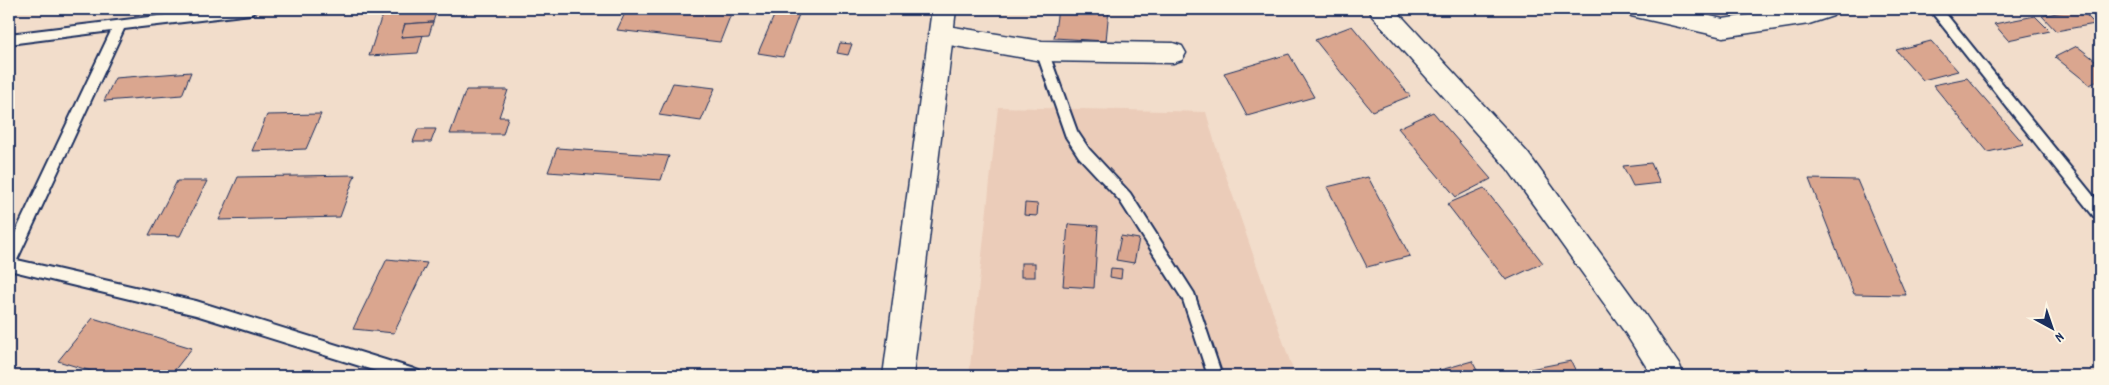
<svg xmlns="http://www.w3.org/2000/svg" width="2109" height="385" viewBox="0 0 2109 385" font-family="Dekko,sans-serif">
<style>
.built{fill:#ebccb9}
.building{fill:#daa68f;stroke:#1b2f5e}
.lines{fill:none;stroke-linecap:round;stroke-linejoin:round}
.service-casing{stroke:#1b2f5e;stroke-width:4}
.minor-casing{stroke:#1b2f5e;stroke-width:3}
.primary-casing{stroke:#1b2f5e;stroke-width:3}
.service{fill:#fcf5e5;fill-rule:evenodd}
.minor{fill:#fcf5e5;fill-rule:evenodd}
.primary{fill:#fcf5e5;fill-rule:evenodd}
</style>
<rect width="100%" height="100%" fill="#f2ddcb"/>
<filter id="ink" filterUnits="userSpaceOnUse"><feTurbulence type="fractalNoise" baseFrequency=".02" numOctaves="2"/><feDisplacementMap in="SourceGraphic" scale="10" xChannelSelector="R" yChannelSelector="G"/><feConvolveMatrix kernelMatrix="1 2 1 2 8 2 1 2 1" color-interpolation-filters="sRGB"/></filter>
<g filter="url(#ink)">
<path class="built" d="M998,107L1206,112L1216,147L1295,376H969Z"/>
<g class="building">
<path d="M384,9H437L433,22L405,24L401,37L423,35L418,53L369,56Z"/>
<path d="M627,9H733L720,42L617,30Z"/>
<path d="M777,9H801L783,57L758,53Z"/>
<path d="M1058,9H1109L1106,41L1054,38Z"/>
<path d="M2076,9H2080L2095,24L2056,31L2042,16Z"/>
<path d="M2035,16L2050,31L2008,40L1994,24Z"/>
<path d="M433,22L429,35L401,37L405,24Z"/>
<path d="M1352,26L1410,96L1372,111L1315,40Z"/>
<path d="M1931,41L1958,71L1923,80L1896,50Z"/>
<path d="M840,43L852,44L848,55L837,53Z"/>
<path d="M2077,46L2100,64V79L2090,85L2055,57Z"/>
<path d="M1289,54L1314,97L1247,116L1224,73Z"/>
<path d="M191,72L182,95L104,101L115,78Z"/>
<path d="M1967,78L2024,144L1988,152L1933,85Z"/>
<path d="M673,83L715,88L701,121L659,115Z"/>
<path d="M466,90H508L499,117H508L503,134H450Z"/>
<path d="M1433,112L1491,179L1456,197L1398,128Z"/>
<path d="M321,114L306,149L252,151L267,115Z"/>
<path d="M418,129H436L431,142H413Z"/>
<path d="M557,148L669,156L661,180L548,172Z"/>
<path d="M1651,163L1660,183L1633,186L1623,166Z"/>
<path d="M355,175L340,217L219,220L238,177Z"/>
<path d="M1368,177L1410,256L1367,267L1327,187Z"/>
<path d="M1809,179L1857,180L1906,295L1854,294Z"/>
<path d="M177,181H207L180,236L149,235Z"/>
<path d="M1484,188L1543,263L1506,280L1447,204Z"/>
<path d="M1025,203L1038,204L1037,216L1024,215Z"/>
<path d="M1068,224L1098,226L1094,288L1063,286Z"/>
<path d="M1121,236L1139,239L1134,263L1116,260Z"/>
<path d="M387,259L427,263L394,333L353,329Z"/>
<rect x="1021" y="263" width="14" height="14"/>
<path d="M1111,268L1122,269L1121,279L1110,277Z"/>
<path d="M93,318L192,348L170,376H107L58,361Z"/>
<path d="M1472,361L1480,376L1423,375Z"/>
<path d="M1571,361L1578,376H1533L1530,369Z"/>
</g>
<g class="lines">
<defs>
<g id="service">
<path d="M215,9H257L255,12L251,14L124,29L17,260L196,301L414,369L419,371L421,376H392L196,315L9,270V246L111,31L9,44V34Z"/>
<path d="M1929,9H1942L2100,204V220L2095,218Z"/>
<path d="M1042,46L1046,48L1048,51L1077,131L1089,149L1130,193L1194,293L1222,376H1208L1183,300L1120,201L1079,157L1066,137L1036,51L1038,48Z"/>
</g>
<g id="minor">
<path d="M1369,9H1395L1527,152L1646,316L1680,366L1684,376H1652L1626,334L1507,168L1372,16Z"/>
<path d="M1628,9H1680L1723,19L1788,9H1836L1833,16L1809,24L1723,37L1640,18L1631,16Z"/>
<path d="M941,25L1042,41L1173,43L1182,46L1186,53L1182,60L1173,63L1042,61L932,42L928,35L932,28Z"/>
</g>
<path id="primary" d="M932,9H956L913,376H883Z"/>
</defs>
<use href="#service" class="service-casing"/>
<use href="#minor" class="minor-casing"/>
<use href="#primary" class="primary-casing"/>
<use href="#service" class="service"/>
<use href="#minor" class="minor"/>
<use href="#primary" class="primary"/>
</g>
</g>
<rect width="2109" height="385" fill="none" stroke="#fcf5e5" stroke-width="30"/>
<rect x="15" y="15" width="2079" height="355" fill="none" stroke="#1b2f5e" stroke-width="2" filter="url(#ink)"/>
<g transform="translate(2052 328) rotate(140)" stroke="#fcf5e5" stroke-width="4" paint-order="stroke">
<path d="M0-4L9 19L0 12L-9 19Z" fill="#1b2f5e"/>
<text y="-8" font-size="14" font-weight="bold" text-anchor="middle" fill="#1b2f5e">N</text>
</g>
</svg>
